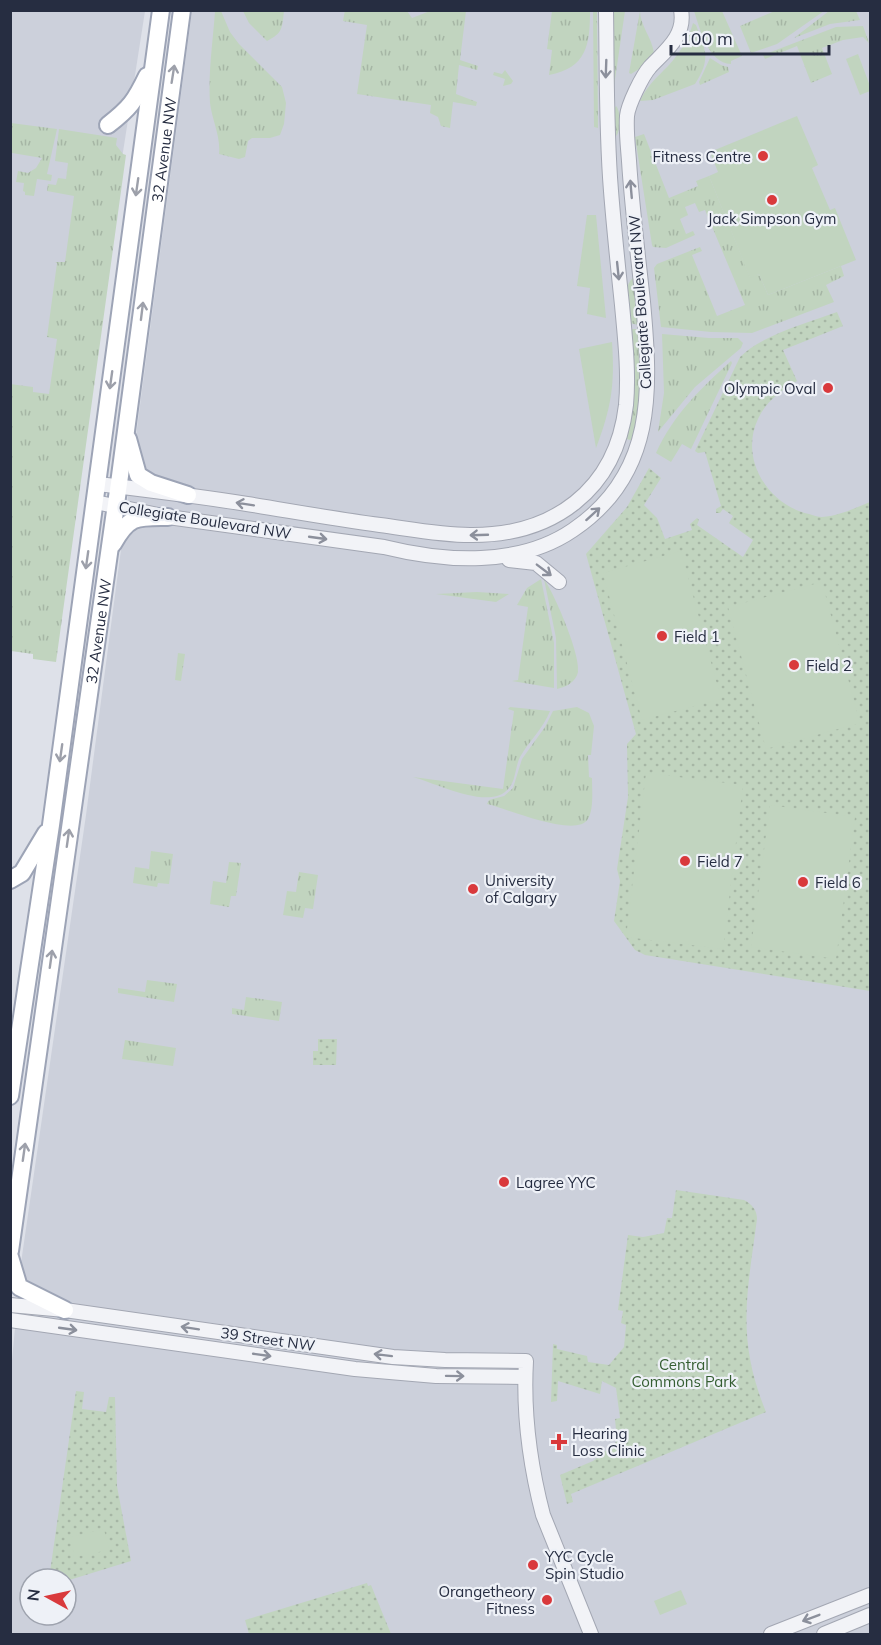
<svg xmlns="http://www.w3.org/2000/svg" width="881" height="1645" viewBox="0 0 881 1645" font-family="Mulish,sans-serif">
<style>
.built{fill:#ccd0db;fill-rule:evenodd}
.grass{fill:url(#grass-tufts)}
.park{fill:url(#park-dots)}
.garden{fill:#c1d4bf}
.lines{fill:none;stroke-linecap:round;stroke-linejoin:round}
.minor-casing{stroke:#a3a7b3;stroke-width:16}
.major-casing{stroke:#9da4b6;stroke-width:20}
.minor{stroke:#f2f3f7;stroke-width:14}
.major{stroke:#fff;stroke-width:16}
.oneway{stroke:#8c909c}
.oneway2{stroke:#9da0aa}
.poi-dot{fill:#d9393c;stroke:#eef1f7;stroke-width:2}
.labels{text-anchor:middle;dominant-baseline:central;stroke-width:4.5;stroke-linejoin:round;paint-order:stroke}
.street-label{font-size:15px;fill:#262d41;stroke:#eef1f7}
.poi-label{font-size:15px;fill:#262d41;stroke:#eef1f7;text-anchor:start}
.park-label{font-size:15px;fill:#355e32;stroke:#eef1f7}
</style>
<defs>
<pattern id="grass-tufts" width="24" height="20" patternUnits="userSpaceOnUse" patternTransform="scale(1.5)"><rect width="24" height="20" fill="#c1d4bf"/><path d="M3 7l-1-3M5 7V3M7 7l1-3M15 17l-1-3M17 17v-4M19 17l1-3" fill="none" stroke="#a6b6a5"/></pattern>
<pattern id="park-dots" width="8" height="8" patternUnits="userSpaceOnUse" patternTransform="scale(1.5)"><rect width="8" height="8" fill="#c1d4bf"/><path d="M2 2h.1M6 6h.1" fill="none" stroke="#a6b6a5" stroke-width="1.8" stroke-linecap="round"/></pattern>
</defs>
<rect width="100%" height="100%" fill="#dee1e9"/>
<g class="built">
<path d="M11,11H145L75,459L11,451Z"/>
<path d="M192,11H870V1634H11L10,1382L21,1263L86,815ZM30,1579H66V1615H30Z"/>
</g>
<g class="grass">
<path d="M345,10L407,11L412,18L430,11H466L460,60L478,66L477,70L459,65L456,94L477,102L476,106L453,102L450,128L441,126L438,117L430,113L431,105L357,94L367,25L343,21Z"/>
<path d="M777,10L824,11L777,44L751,53L740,26Z"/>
<path d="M215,11H221L230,32L239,44L282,87L286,103L284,124L280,135L270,138H252L248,141L245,157L239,159L219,154C221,137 212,120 210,103C208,72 213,41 215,11Z"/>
<path d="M243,11H284C282,28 283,33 267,41L249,23Z"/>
<path d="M552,11H590C590,44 587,68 549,75L552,50L547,49Z"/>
<path d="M593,11H597L598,128L594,127Z"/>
<path d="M609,11H625L613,93V24Z"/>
<path d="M640,11C640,25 652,38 654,53L639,69L631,74L629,73Z"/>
<path d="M694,11H722L742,56L731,61V64C708,63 700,29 694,11Z"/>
<path d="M829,11H856L860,20L830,24L794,38Z"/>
<path d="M693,23L696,25C706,51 711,59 695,84L653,100L640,101C646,88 653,81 663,71C677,58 688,41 693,23Z"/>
<path d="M863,26L869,43L863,37L843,40L822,48L832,74L811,83L797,46L765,59L763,55L836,27Z"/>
<path d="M710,58L721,65L728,67L729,72L700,85L699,82Z"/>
<path d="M505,70L513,81L511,84L503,86L505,79L493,75L494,72L502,74Z"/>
<path d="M616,106C621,111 621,131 616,136L613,133L614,109Z"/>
<path d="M11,123L57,129L47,174L52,175L51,181L37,179L34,196L25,195V192L23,191L24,183L16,182L18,171L28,173L36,168L42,158L12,153Z"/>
<path d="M59,129L117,138L116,145L123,154L126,155L56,662L33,659V654L11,651L10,384L33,387V392L49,394L57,339L47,337L57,263L55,262H65L74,196L47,191L48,184L56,185L58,178L66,179L68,163L55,161Z"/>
<path d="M644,134L669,198L698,186L696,181L709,176L750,277L759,274L768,295L841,266L844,276L826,285L834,302L752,333L711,332L661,327L654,268L657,264L700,247L702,251L692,255L717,316L745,305L705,210L699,212L695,203L685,207L688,215L680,219L686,234L693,231L695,235L666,248L653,247L652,245L635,137Z"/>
<path d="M634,277L639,325L629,323C628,309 621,287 634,277Z"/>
<path d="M630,329H639L641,399L633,441L627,439L631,410Z"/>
<path d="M662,334L709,338H738L743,343L741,348L695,387L658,432L664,393Z"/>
<path d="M731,361L732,363L691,449L682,444L671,462L656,453C673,415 701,388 731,361Z"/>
<path d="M541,579L554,643V688L512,681L518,680L528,607L517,605L527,588Z"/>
<path d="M544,579C554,593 581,655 578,672C576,682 566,687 557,689L556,638Z"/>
<path d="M477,592L509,594L496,602L436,594Z"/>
<path d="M178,653L185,654L181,681L175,680Z"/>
<path d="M510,707L550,711C543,729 529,741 520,757C515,767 516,780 509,788C491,812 436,783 413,777L503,789L514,711L508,709Z"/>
<path d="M577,707L589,713L594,726L591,755H588L589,777L592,778C592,789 594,809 588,819C576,839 506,808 487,804L489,800L504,796L513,788L522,759L545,727L553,711Z"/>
<path d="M151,851L173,854L169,884L158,883L157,887L133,883L135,867L149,869Z"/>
<path d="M229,862L241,863L236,896H231L229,907L210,904L213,881L226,883Z"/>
<path d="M299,872L318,875L313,909L305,908L303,918L283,915L287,891L296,892Z"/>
<path d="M147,980L177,984L174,1002L118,993V988L145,992Z"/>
<path d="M246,997L282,1002L279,1021L232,1014V1008L244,1010Z"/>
<path d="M125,1040L176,1048L173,1066L122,1059Z"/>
</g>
<g class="park">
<path d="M837,312L843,326L783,350L797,381C781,391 766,401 758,419C739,459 768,505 809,514C813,515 818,517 822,517C839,516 855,508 870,502V991L645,955L635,950L614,921L620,881L617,869L628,797L627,744L636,734L586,554L627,507L649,468L661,478L644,505L657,518L665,539L692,530L690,524L697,518L699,520L697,525L743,557L753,540L729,523L733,516L723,509L720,513H716V509L721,506L705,452L698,453L695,451L740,357C762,335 807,323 837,312Z"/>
<path d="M318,1039H337L336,1065H313V1051H318Z"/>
<path d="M676,1190L744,1200C752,1204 757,1210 757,1219C747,1295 736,1338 766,1412L571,1494L573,1502L567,1504L560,1475L593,1461L615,1443L617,1441L615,1419L620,1418L616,1388L602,1381L600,1394L558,1381L557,1401L551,1402L553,1344L557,1345V1349L587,1356L588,1362L609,1365L624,1347L626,1325L621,1323L623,1311L618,1310L628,1235L643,1237L664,1233L667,1218H672Z"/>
<path d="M76,1391L84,1392L82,1409L106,1412L109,1397H115L117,1486L131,1561L66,1581V1579H49Z"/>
<path d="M367,1583L368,1586L371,1585L391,1634H249L245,1620Z"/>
</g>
<g class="garden">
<path d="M858,54L870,86V91L860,95L846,59Z"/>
<path d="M797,116L818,165L812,168L830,210L835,208L856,260L768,295L759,274L750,278L709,176L718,172L710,152Z"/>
<path d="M587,215H596L606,318L587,314L590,288L577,286Z"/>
<path d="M612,342C615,386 611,408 596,448L579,349Z"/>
<path d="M681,551L721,699L642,720L603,573Z"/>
<path d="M822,582L860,723L766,749L728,607Z"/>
<path d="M646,773L743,785L723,949L626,937Z"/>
<path d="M770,805L855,817L836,959L751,947Z"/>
<path d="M104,1529L109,1550L74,1557L71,1537Z"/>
<path d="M681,1590L687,1604L660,1615L654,1601Z"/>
</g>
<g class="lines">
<defs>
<g id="minor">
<path d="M98,484C147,490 197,496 247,504C291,511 335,519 380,525C410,529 440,535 470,535C552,536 616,491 626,405C629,372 625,338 622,305C618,267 614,229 611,191C606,130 607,71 606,10"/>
<path d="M95,502L168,517L384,547C445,562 519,567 573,530C656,474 651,390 643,302C638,255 632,208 629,161C628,147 626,131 627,116C628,105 642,76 650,67C665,51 686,36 681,10"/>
<path d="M509,560L536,563L559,582"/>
<path d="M10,1305L65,1310L393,1357L445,1360L526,1361C523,1413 530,1465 543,1515L591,1634"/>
<path d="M10,1320L355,1369L436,1376L525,1377"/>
<path d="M771,1634L870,1595"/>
<path d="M824,1634L870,1615"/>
</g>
<g id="major">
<path d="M108,125C130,108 135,101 147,76"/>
<path d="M128,439L138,475L151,483L188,495"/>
<path d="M113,544C129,515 137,517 168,517"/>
<path d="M10,880L22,873L46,833"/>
<path d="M10,1096L51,825L161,10"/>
<path id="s1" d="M10,1251L120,476L182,10"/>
<path d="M10,1257L19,1287L65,1310"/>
</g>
</defs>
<use href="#minor" class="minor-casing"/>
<use href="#major" class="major-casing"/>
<use href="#minor" class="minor"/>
<use href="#major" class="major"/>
</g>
<defs><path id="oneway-shaft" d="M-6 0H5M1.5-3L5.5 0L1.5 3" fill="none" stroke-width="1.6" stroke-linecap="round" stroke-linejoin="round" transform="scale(1.5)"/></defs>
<g class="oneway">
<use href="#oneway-shaft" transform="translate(606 69) rotate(92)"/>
<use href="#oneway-shaft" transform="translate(631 189) rotate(-95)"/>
<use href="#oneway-shaft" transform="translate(618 271) rotate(84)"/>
<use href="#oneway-shaft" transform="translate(245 504) rotate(-171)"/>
<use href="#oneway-shaft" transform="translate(593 514) rotate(-42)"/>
<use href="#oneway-shaft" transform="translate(479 535) rotate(178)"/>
<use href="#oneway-shaft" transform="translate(318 538) rotate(8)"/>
<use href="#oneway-shaft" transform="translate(544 570) rotate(37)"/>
<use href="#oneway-shaft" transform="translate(190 1328) rotate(-171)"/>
<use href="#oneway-shaft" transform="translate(68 1329) rotate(8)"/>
<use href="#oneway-shaft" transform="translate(262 1355) rotate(8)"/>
<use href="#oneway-shaft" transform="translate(383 1355) rotate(-173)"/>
<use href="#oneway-shaft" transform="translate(455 1376) rotate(1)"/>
<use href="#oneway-shaft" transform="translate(811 1618) rotate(159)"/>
</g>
<g class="oneway2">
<use href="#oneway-shaft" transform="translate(173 74) rotate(-81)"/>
<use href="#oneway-shaft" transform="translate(137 187) rotate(98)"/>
<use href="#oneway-shaft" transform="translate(142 311) rotate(-83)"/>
<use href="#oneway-shaft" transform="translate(111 380) rotate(98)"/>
<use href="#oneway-shaft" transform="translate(87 560) rotate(98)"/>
<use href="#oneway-shaft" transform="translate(61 753) rotate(98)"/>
<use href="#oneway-shaft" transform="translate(68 838) rotate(-82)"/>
<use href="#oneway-shaft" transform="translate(51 959) rotate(-82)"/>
<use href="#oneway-shaft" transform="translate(24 1152) rotate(-82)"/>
</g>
<g class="poi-dot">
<circle cx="763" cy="156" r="6"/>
<circle cx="772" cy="200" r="6"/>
<circle cx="828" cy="388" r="6"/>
<circle cx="662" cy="636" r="6"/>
<circle cx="794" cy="665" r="6"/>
<circle cx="685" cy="861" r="6"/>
<circle cx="803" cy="882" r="6"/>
<circle cx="473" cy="889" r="6"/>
<circle cx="504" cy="1182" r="6"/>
<path d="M556 1433h6v6h6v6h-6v6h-6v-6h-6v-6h6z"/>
<circle cx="533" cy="1565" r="6"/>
<circle cx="547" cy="1600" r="6"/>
</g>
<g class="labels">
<g class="street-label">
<text stroke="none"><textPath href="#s1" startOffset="1112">32 Avenue NW</textPath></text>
<text transform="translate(640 302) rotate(-94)">Collegiate Boulevard NW</text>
<text transform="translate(205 520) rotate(9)">Collegiate Boulevard NW</text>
<text stroke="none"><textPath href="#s1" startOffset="626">32 Avenue NW</textPath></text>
<text transform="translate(268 1339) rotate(8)">39 Street NW</text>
</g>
<g class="poi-label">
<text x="751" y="156" text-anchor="end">Fitness Centre</text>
<text x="772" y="218" text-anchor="middle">Jack Simpson Gym</text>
<text x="816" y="388" text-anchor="end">Olympic Oval</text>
<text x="674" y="636">Field 1</text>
<text x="806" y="665">Field 2</text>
<text x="697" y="861">Field 7</text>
<text x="485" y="880">University<tspan x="485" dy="17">of Calgary</tspan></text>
<text x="815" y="882">Field 6</text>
<text x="516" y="1182">Lagree YYC</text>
<text x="572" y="1433">Hearing<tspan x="572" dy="17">Loss Clinic</tspan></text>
<text x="545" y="1556">YYC Cycle<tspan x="545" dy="17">Spin Studio</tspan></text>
<text x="535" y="1591" text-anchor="end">Orangetheory<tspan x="535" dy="17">Fitness</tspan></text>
</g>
<g class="park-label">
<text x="684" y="1364">Central<tspan x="684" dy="17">Commons Park</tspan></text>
</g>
</g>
<rect width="881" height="1645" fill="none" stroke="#262d41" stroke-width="24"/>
<g transform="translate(48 1597) rotate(278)"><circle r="28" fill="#eef1f7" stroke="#9ea3ae" stroke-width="1.5"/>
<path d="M0-4.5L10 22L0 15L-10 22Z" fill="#d9393c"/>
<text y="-9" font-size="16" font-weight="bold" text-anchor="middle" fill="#262d41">N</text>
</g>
<path d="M671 45v9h158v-9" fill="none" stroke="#262d41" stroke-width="3"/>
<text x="680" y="45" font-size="18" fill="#262d41" stroke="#eef1f7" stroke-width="4.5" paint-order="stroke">100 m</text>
</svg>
